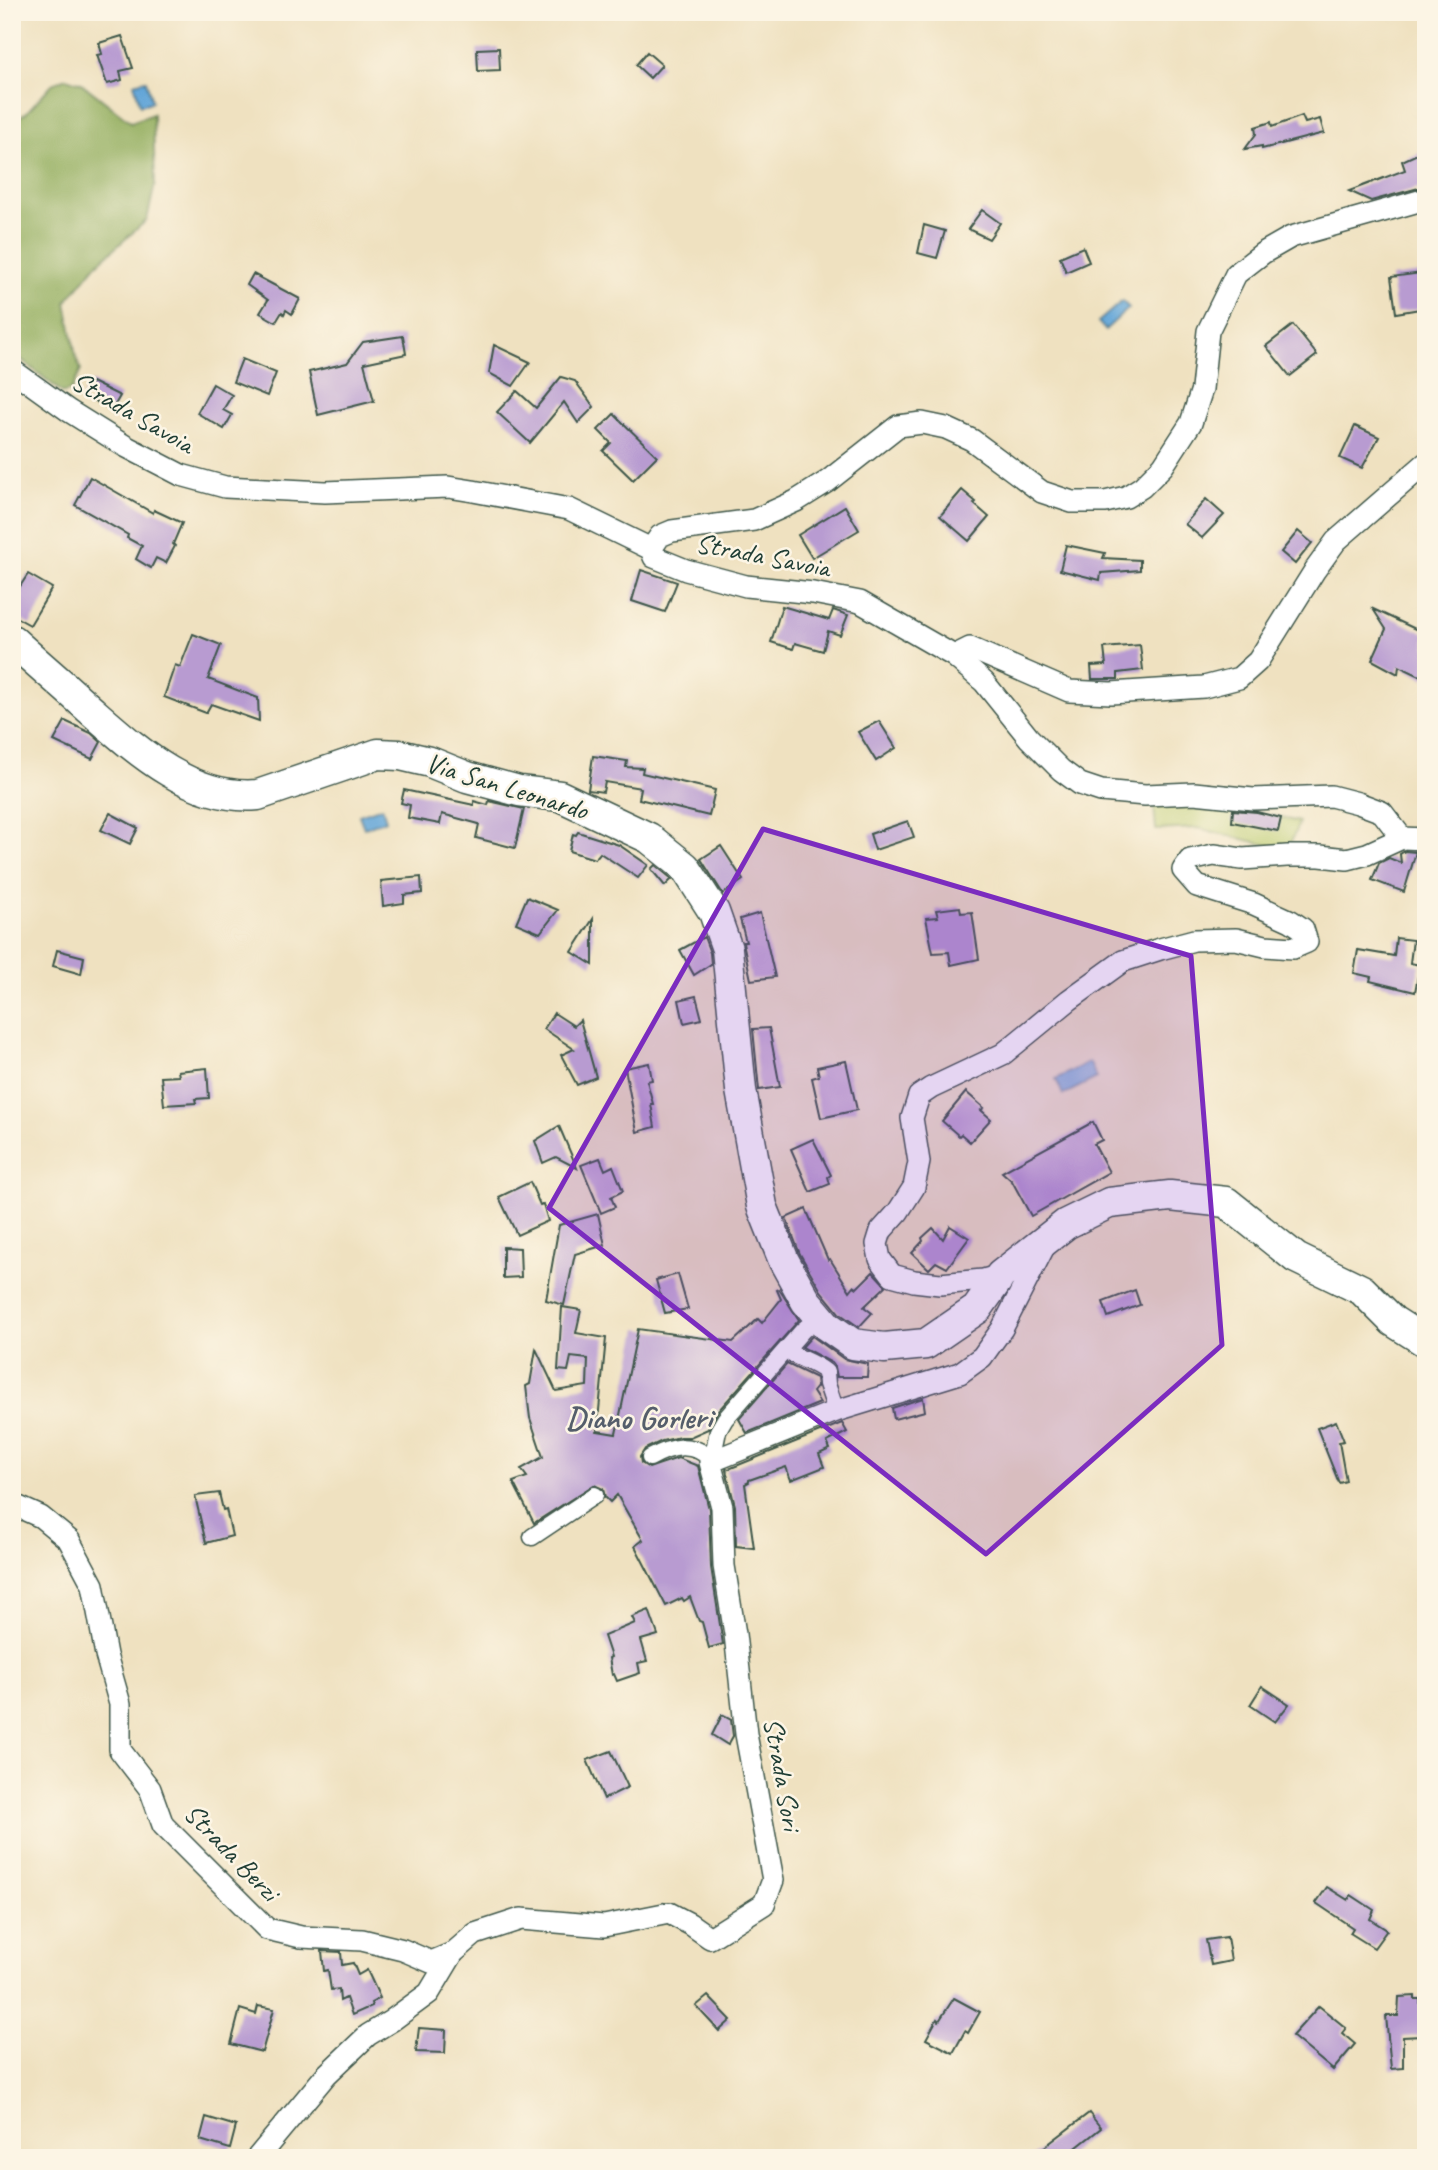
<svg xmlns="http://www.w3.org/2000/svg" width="1438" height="2170" viewBox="0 0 1438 2170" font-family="Caveat,sans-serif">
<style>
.green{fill:#bbcb6e;stroke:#6d8451;stroke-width:2}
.forest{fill:#94af61;stroke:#5a764a;stroke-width:2}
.water{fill:#63a6d8;stroke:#417286;stroke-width:2}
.building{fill:#b89bd1}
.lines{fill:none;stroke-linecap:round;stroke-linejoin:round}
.pedestrian-casing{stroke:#3e5649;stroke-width:19}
.minor-casing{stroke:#3e5649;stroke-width:24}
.secondary-casing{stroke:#3e5649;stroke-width:33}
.pedestrian{stroke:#fff;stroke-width:16}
.minor{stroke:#fff;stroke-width:21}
.secondary{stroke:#fff;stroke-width:30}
.marked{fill:#7b2cbf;fill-opacity:0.2;stroke:#7b2cbf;stroke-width:5;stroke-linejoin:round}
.labels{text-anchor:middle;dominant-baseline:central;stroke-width:5;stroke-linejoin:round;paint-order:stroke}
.street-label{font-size:28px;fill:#1f3d34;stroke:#fcf5e5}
.quarter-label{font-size:32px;font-weight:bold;fill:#555e6b;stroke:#fcf5e5}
</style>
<rect width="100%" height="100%" fill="#fcf5e5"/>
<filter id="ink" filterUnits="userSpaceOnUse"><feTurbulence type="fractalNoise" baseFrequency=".0143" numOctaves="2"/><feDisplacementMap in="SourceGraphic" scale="14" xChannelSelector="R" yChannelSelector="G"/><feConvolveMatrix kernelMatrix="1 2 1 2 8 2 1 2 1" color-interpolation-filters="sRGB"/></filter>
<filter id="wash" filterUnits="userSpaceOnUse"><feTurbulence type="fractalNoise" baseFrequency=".00686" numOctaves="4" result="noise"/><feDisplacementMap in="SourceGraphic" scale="28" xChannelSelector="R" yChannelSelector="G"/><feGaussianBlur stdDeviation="1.57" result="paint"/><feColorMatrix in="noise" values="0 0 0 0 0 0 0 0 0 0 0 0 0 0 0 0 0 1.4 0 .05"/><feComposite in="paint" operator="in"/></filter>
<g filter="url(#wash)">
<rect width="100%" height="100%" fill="#efe1c0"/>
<path class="green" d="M1203,800L1299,822L1288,850L1198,828L1156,830L1154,806Z"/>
<path class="forest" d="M66,78L81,83L131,122L153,114L155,184L147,220L96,265L66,302L76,357L81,370L72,389L63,393L12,352V121L26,113L52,84Z"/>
<g class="water">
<path d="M146,80L152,102L140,105L134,83Z"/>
<path d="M1122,301L1129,308L1105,330L1098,322Z"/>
<path d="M382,807L386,820L364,828L359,815Z"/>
<path d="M1089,1062L1097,1078L1063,1095L1056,1079Z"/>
</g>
<g id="blocks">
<g class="building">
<path d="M122,36L133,68L120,71L122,80L107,84L97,55L102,54L99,43Z"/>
<path d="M499,48L500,70L478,71L477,49Z"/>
<path d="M647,52L662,65L650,78L636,65Z"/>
<path d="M1302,116L1305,123L1320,119L1324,133L1262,149V146L1245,149L1256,134L1255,127L1271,122L1272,127Z"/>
<path d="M1426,150V186L1371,201L1349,191L1405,170L1402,161Z"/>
<path d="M982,210L1000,223L989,239L968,229Z"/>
<path d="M924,225L945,231L937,258L918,253Z"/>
<path d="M1083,247L1089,262L1066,272L1060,257Z"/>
<path d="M1421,273L1426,308L1396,313L1391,277Z"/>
<path d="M253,274L300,299L292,314L286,310L284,314L282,312L276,322L260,313L268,300L247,285Z"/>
<path d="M1293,325L1317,355L1290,376L1266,346Z"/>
<path d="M403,336L406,354L364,363L374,401L318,415L309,372L347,363L363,342Z"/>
<path d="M494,345L530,362L513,386L489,373Z"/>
<path d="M242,359L276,373L267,396L233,382Z"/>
<path d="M561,377L575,381L594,407L578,423L564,402L530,443L497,412L517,391L536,408Z"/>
<path d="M92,382L120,396L112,410L83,395Z"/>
<path d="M213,384L232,395L223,410L232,415L224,429L197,413Z"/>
<path d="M614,414L657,456L633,480L603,451L611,443L598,430Z"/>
<path d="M1355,426L1379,437L1362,468L1340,458Z"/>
<path d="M90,477L153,513L154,510L182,523L173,544L175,546L166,563L156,558L151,568L136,559L142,546L127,538L128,535L75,505Z"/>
<path d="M962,490L976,502L974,504L989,517L969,541L940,516Z"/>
<path d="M1206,499L1224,515L1202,538L1185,524Z"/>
<path d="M845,506L859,530L812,558L798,535Z"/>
<path d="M1298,531L1312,543L1295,564L1281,552Z"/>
<path d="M1066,545L1105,553L1103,558L1140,560V570L1101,573L1100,580L1060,570Z"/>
<path d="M641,570L677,582L665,612L632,601Z"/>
<path d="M28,574L52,588L30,625L12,615V584L19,588Z"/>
<path d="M782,606L829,620L833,610L848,615L840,635L828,631L823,651L795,643L793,649L771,642Z"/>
<path d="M1373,609L1426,634V679L1399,666L1398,674L1372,660L1386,629Z"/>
<path d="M193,634L221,645L208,679L258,698L259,721L211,704L206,713L164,697L175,665L180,667Z"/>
<path d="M1140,645L1143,670L1118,673V679H1092L1091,666L1106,665L1104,648Z"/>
<path d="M65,721L91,733L101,742L92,759L54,741Z"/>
<path d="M879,721L896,748L876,761L858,732Z"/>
<path d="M593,756L627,761L626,767L643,768L642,773L715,790L709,816L639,799L641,788L605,782L603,792L588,790Z"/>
<path d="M404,790L474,805V801L488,805L489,801L524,809L515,848L476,838L479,824L442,814L440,824L408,818L410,805L401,803Z"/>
<path d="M1233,810L1257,812L1281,818L1278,831L1232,822Z"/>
<path d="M110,813L138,828L130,844L101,830Z"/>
<path d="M908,821L914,837L875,850L870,834Z"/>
<path d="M578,832L619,845L648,865L638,878L600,853L595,859L569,851L573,834L576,835Z"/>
<path d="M721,846L743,880L723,894L701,859Z"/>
<path d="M1405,851L1416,852L1404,892L1372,880L1379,863L1389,858L1401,863L1400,854Z"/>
<path d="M655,865L672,879L665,886L651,869Z"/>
<path d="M421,877L422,893L404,895V903L383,906L381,881Z"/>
<path d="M527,897L558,910L540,933L516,923Z"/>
<path d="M960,907L961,913L972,912L979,959L951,965L949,952L933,953L926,918L938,917L936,910Z"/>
<path d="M760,913L775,977L751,980L743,942H746L740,919Z"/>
<path d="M593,919V965L572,952Z"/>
<path d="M704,937L710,953L711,964L694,975L680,950Z"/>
<path d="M1396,938L1413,940L1410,963L1420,965L1415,992L1370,981L1371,977L1354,973L1358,950L1394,956Z"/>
<path d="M57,950L84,957L81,974L53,966Z"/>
<path d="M696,996L702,1019L684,1023L679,1000Z"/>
<path d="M554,1013L574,1026L580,1020L596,1077L577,1085L561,1055L574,1049L544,1029Z"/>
<path d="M769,1028L780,1087L759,1090L753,1029Z"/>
<path d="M846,1061L857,1110L821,1118L812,1078L819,1076L817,1067Z"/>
<path d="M649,1063L652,1080L647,1081L653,1104H651L655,1127L637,1132L625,1068Z"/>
<path d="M207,1068L209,1098L195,1099L196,1103L164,1105L161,1077L179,1076L178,1071Z"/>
<path d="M966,1092L984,1108L981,1110L991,1119L970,1142L961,1134L959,1136L942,1121Z"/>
<path d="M1093,1122L1102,1140L1094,1144L1109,1172L1031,1216L1012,1181L1002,1172Z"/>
<path d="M559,1126L577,1168L556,1157L543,1163L535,1141Z"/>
<path d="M813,1139L831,1175L828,1177L830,1184L810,1192L791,1149Z"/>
<path d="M600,1158L605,1170L613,1166L623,1191L611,1197L615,1207L601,1213L581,1165Z"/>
<path d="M530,1182L540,1205L543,1204L548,1221L517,1235L499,1197Z"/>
<path d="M806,1209L828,1260L830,1259L850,1291L854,1286L857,1288L873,1272L886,1286L864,1307L872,1313L859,1327L839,1313L821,1291L800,1254L786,1218Z"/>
<path d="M598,1214L605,1245L575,1254L564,1305L546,1300L559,1225Z"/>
<path d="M950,1226L969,1238L947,1268L936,1262L929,1269L912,1253L923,1241L922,1238L933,1228L943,1239Z"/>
<path d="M503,1247L520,1248L521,1277L503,1278Z"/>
<path d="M678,1274L688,1309L665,1313L656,1280Z"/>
<path d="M779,1289L799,1320L717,1412L708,1429L690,1437H680L662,1441L645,1449L640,1457L641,1463L649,1468L678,1458L698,1466L709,1509L711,1567L723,1644L709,1648L702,1622L699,1621L690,1597L684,1601L682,1598L666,1606L635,1546L643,1540L617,1495L610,1502L605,1497L603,1489L594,1485L534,1523L513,1482L527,1477L521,1469L543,1457L530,1418L526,1386L530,1384L536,1349L556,1391L587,1386L588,1359L571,1357L568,1371L558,1370L562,1307L581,1310L576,1333L606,1338L597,1431L616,1434L638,1329L733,1342L758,1319L762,1323L781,1299L777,1290Z"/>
<path d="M1135,1290L1140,1305L1108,1317L1103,1302Z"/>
<path d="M812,1336L844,1359L868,1364L867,1377H837L835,1367L832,1363L802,1347Z"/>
<path d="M787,1364L816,1378L817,1387L813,1392L820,1403L747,1433L739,1419Z"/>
<path d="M923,1398L925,1411L894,1419L892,1408Z"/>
<path d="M1336,1421L1344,1441L1339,1442L1346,1481L1339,1483L1317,1428Z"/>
<path d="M842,1423L847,1432L827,1442L830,1449L819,1454L824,1467L791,1480L786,1467L749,1480V1482L745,1484L754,1548L736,1546L735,1506L726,1470Z"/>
<path d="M219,1493L223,1510L226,1509L232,1536L206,1543L195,1496Z"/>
<path d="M649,1610L658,1635L641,1640L647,1661L638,1663L640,1673L617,1681L614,1674L612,1675L609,1658L611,1657L604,1636L635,1623L632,1617Z"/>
<path d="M1262,1686L1289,1704L1275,1722L1250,1705Z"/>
<path d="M722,1715L731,1720L733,1736L728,1745L712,1735Z"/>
<path d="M611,1751L628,1787L604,1799L587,1760Z"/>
<path d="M1327,1887L1348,1900L1351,1895L1374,1910L1370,1919L1387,1930L1374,1948L1350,1933L1353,1928L1316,1903Z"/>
<path d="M1227,1937L1231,1961L1211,1965L1206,1940Z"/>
<path d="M322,1951L341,1952L342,1965L353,1963L358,1975L367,1970L380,1998L371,2003L372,2006L352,2015L346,1998L340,2001L339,1989L331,1990L328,1970L324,1971Z"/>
<path d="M708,1996L731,2020L719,2031L696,2006Z"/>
<path d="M1415,1996V1999H1420L1421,2036L1403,2037V2068L1391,2069L1386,2016H1398L1399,1997Z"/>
<path d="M954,1998L980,2012L968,2033L965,2031L953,2053L926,2039L937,2019L939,2021Z"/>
<path d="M258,2006L274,2009L262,2052L231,2044L240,2009L256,2014Z"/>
<path d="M1319,2006L1346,2028L1342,2033L1355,2044L1333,2070L1292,2036Z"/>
<path d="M419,2028L446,2030L445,2053L416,2052Z"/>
<path d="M1089,2113L1101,2128L1063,2158H1030Z"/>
<path d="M206,2117L236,2126L230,2149L200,2140Z"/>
</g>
</g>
</g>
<g filter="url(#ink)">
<use href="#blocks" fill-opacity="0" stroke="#3e5649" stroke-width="2"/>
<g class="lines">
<defs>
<g id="pedestrian">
<path d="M786,1351C800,1359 813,1362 826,1372L827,1384L836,1411"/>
<path d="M650,1458C672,1446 692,1441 712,1460L718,1431L725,1419L803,1330L814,1321L826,1325"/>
<path d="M532,1537L595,1495"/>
</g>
<g id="minor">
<path d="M12,370L69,411L125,446L181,475L225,487L325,492L448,487L473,491L569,509L651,549L654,557L686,570L746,586L813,593L860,602L954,656L984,682L1029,738L1061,770L1080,784L1101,791L1145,795L1194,793L1253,799L1331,796L1358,803L1382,812L1402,838L1426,839"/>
<path d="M651,549L660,536L672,531L754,520L796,501L828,481L898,426L922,423L946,428L972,440L1042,492L1072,502H1105L1126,497L1142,487L1163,466L1191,423L1202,389L1208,331L1236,274L1263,253L1291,237L1426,199"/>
<path d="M954,656L970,648L1069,691L1111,693L1204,687L1239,678L1258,661L1315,570L1336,541L1426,463"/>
<path d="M1001,1275L983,1280L940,1284L914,1281L892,1275L880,1259L877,1244L881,1231L898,1212L914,1187L919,1162L912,1118L919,1096L931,1088L1003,1054L1069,1000L1123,961L1160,949L1194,940L1236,939L1265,946L1293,948L1307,942L1303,929L1291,921L1254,904L1197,886L1183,870L1190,860L1214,855L1242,859L1287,856H1320L1347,859L1367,854L1402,838"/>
<path d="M12,1504L41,1517L69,1540L93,1585L106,1655L120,1704V1750L150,1789L163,1825L267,1929L301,1937L362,1940L403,1950L431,1962L453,1953"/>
<path d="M257,2158L326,2075L368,2035L391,2021L429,1993L453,1953L475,1934L521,1919L604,1926L669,1913L690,1924L710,1938L764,1904L773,1880L746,1734L735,1634L724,1566L722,1507L710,1462L836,1411L960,1373L982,1357L1002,1329L1045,1245"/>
</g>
<path id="secondary" d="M12,640C36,662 61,683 85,705C133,747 189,801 258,795L378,754L400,755L430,762L467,777L519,791L560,796L649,838L685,867L714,912L727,949L741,1090L762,1206L784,1261L806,1301L827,1326L853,1344L884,1348L926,1344L977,1309L1001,1275L1066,1224L1109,1203L1170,1196L1226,1202L1296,1258L1362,1290L1393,1321L1426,1342"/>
</defs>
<use href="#pedestrian" class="pedestrian-casing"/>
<use href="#minor" class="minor-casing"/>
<use href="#secondary" class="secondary-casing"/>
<use href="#pedestrian" class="pedestrian"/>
<use href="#minor" class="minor"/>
<use href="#secondary" class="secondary"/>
</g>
</g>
<path class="marked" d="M763,829L1191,956L1222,1345L986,1554L549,1208Z"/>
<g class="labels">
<g class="street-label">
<text transform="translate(133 412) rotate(30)">Strada Savoia</text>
<text transform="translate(763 555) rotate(11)">Strada Savoia</text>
<text transform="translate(507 786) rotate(17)">Via San Leonardo</text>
<text transform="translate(783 1774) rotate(80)">Strada Sori</text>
<text transform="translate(232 1852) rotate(46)">Strada Berzi</text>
</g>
<g class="quarter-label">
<text x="639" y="1417">Diano Gorleri</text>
</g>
</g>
<rect width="1438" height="2170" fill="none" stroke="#fcf5e5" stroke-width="42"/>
</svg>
